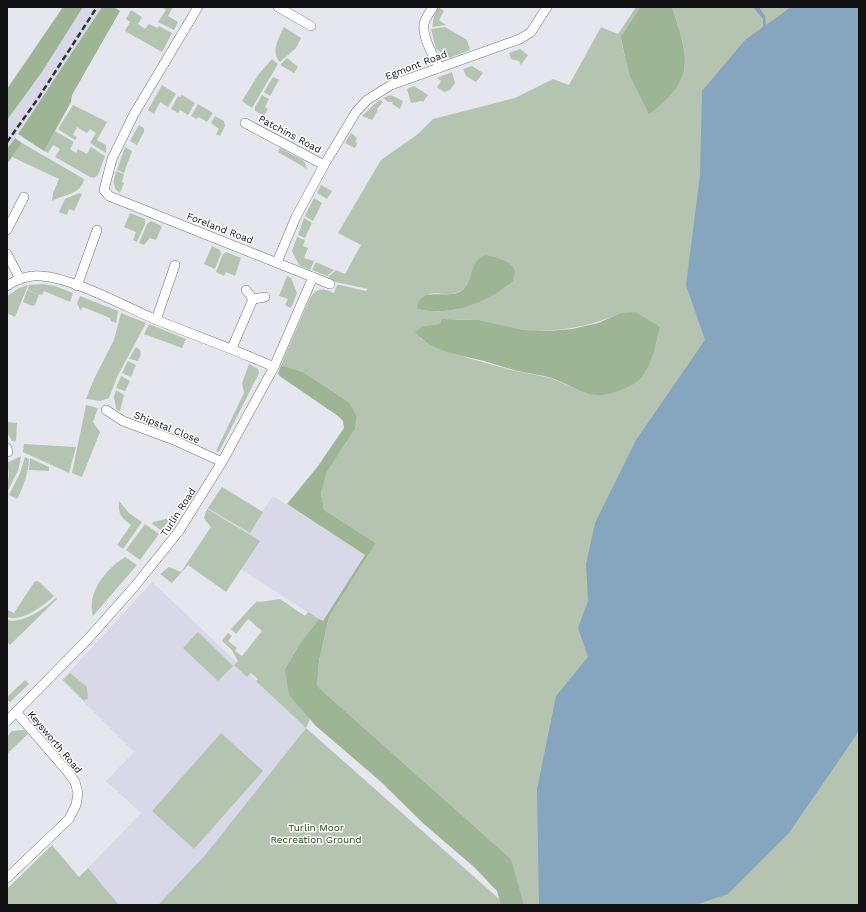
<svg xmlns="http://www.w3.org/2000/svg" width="866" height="912" viewBox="0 0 866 912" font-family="'Work Sans',sans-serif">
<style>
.built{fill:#d8d8e8}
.green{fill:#b5c4b1;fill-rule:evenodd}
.forest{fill:#9db595}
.water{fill:#86a5bf}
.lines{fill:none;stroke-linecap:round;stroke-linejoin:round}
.minor-casing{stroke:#717179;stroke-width:10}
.minor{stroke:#fff;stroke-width:9}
.rail{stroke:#313134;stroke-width:2.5;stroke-dasharray:6 3;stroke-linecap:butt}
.labels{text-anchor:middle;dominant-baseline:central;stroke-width:3;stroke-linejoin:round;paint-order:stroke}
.street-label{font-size:10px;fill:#111114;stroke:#fff}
.park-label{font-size:10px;fill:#173709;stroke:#fff}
</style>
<rect width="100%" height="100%" fill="#e6e6ef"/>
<g class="built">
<path d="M83,7H102L7,149V120L42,72Z"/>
<path d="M222,487L262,512L273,496L365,555L323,622L200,543L211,527L205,521V513Z"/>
<path d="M152,582L306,728L206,854L158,905H119L88,868L141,813L106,781L134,752L62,680Z"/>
</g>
<g class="green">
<path d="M162,7H173L168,16L178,22L174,30L158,22L166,10Z"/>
<path d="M438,7L444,11L439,20L446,25L432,27L434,16Z"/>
<path d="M636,7H640L622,35H620L629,75L649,115C659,105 672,96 679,84C693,62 679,30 672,7H859V905H524L512,868L511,859L317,686L319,661L329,617L376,543L324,510L321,493L327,472L355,429L357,416L349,402L303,372L281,365L310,298C317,287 323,288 334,293L337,285H340L366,291L368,289L336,282L328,277L336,270L345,274L361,245L338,233L381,160L418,134L433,119L515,98L553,79L569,85L601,27L618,34ZM485,255L503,260L508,285C481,304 451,317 417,309C430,279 444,304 463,289C469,285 469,279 472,273C476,267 480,261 485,255ZM621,313L660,327L656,345L645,372L585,393L551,378L511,370L454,354L421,339L423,326L440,324L443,319C455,319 468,319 480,321C495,323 510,328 525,330C559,333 591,326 621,313Z"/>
<path d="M131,10L142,17L138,24L145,29L149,24L157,28L159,26L172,33L162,52L125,31L130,22L126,19Z"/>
<path d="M284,27L301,38L296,48L280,62C270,52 279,38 284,27Z"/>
<path d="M445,27L467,40L470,50L449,58L436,49L431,29Z"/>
<path d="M520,49L528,55L521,65L519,61L511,59L509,53Z"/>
<path d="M287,58L298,67L294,73L280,65Z"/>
<path d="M272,59L278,64L252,108L242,101L258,75Z"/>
<path d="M472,66L483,73L476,82L466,76L463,69Z"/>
<path d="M452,72L455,83L450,90L444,92L437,87L441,81L437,78Z"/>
<path d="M273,77L279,80L270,96L264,92Z"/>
<path d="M162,85L176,94L168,107L160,102L154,114L148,110Z"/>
<path d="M414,86L428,95L423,102L421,101L411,103L407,89Z"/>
<path d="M182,95L195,103L188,115L180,110L178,113L171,109L178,96L180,97Z"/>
<path d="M262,95L269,99L265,107L268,109L264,116L255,111V107Z"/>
<path d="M391,95L403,101L400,109L392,104L393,102H388L383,98Z"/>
<path d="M379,100H381L383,102L377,109L378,110L372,120L362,116Z"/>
<path d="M198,104L213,113L207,122L199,117L196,119L191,116Z"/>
<path d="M73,105L107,122L97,140L106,145V153L90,143L96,133L90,129L87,133L77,127L73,135L77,137L75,140L58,129Z"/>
<path d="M215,116L224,121L225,126L220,136L216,134L219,129L211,123Z"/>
<path d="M139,125L144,128V132L137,145L130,141Z"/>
<path d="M55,131L74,142L70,149L76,153L78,149L87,154L91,147L105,156L98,175L94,178L90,177L55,157L60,149L53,145L48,153L44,151Z"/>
<path d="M351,133L357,138L355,142L357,143L355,148L345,143Z"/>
<path d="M22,143L84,179C81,195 64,194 52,201L53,193L59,179L12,157Z"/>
<path d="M125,147L132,151L124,173L117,170Z"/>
<path d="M280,148L304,161L307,169L278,152Z"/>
<path d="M116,171L124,174L122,182L124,183L120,193C111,187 114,179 116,171Z"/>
<path d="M321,185L332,191L327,199L317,193Z"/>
<path d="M79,193L82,194L74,211L69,209L67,215L59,212L65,199Z"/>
<path d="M314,198L322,203L313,221L305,216Z"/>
<path d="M130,213L145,219V224L137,242L133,240L136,232L124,227Z"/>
<path d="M304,218L312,223L305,238L298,235Z"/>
<path d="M151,221L162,226L156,240L150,238L144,245L139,243L147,224Z"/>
<path d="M297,237L305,240L303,246L308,248L304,258L314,261L310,270L299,265L292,251Z"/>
<path d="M212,246L220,250L221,254L215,269L204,264Z"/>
<path d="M226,252L241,258L235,276L226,272L224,276L216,272L223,254Z"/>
<path d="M316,262L334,270L327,276L312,270Z"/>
<path d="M287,276L291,278L297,293L291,308L285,305L288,299L279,296Z"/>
<path d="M43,284L55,286L73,293L70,302L44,291L43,294L39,295L28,290L29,285Z"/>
<path d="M28,285L15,317L7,313V296L19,288Z"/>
<path d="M27,290L39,295L35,305L32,306L23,302Z"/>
<path d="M80,296L118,311L116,323L111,321L110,318L83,307L80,310L77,303Z"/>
<path d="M121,313L146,323L117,377L109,398L100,401L86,399L94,379L114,340Z"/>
<path d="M149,324L186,339L182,348L144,334Z"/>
<path d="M136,347L140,350L141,354L138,361L129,359Z"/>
<path d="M128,361L136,365L131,377L122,373Z"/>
<path d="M249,364L258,369L259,373L219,452L216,451L244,393L242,383Z"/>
<path d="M121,376L130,381L125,391L116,388Z"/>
<path d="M116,390L124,395L120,411L116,409L114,397Z"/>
<path d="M86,405L98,408L93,422L100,432L82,477L72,473Z"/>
<path d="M7,422L17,423L16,441H12L7,432Z"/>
<path d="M24,444L76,447L69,473L23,452Z"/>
<path d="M21,456L18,471L7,492L9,474L7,463Z"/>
<path d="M25,457L29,459C28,474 24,485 17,499L9,495L20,473Z"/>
<path d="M30,458L49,467V471L29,470Z"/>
<path d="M222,487L263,512L250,533L208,508Z"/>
<path d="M119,501L129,513L142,522L123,549L117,545L131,525C121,517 118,515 119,501Z"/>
<path d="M207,509L260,541L226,592L188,565L172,583L160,574L169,567L181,572L211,527L204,518Z"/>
<path d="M170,518L162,531L152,524L153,522Z"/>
<path d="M145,524L159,534L140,560L126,550Z"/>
<path d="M125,557L137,565L93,616C86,593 106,569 125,557Z"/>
<path d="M35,581H38L54,596C43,606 23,622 7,617V610L14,613Z"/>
<path d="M56,598L57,599L10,645L7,642V620C23,624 44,609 56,598Z"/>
<path d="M280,599L305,616L308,612L319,619L300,643L285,669L310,719L306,728L506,905H158L206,854L306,728L256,681L258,679L251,673L247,677L234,665L238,661L231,649L222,641L228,633L232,636L228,641L237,648L235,651L242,656L262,631L248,619L236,634L231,629L257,601L259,602Z"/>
<path d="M198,632L233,666L218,681L183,648Z"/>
<path d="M70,673L87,687L88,698L84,701L63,680Z"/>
<path d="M25,680L29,684L10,702L7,700V697Z"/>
<path d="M24,730L28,734L7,754V737L12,731Z"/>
<path d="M221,733L263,771L194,849L152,811Z"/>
<path d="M52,845L79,877L88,868L119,905H7V889Z"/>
</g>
<g class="forest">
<path d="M63,7H83L42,72L7,120V89Z"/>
<path d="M102,7H114L120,11L72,95L71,102L44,151L18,134Z"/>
<path d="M640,7H672C679,30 693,62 679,84C672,96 659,106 649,115L629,75L620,34L622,35Z"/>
<path d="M15,138L22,143L7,164V149Z"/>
<path d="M485,255C495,257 511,260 515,271L513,281C486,303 452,317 417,309C419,286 443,298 457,293C476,286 466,263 485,255Z"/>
<path d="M635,312L660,327C657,342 651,369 639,380C630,388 609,396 597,395C580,394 567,383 552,378C542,375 531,374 522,372C509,369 497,365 484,361C460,355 432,352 415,332L423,326L440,324L442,319L478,320L524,330L548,331L572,329L598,323L621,313Z"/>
<path d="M281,365L303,372L349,402L357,416L355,429L327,472L321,493L324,510L376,543L329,617L319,661L317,686L511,859L524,905H501L497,891L474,867L425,825L380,781L316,726L289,695L285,669L300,643L319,619L323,621L365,555L287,504L318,466L344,428L343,421L338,416L281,377L278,374Z"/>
</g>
<path class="water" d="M753,7H759L765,16L766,25L791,7H859V728L857,734L789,833L728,894L695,905H539L537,789L556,696L588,657L578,628L588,601L586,564L595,523L636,440L705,340L686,285L700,175L702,91L745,40L763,27V19Z"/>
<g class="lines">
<defs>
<g id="minor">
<path d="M198,7L134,114L112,159L104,190L109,196L330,284"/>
<path d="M278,7L311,26"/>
<path d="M433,7C430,12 425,18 424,24C422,38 434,56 439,68"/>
<path d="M245,123L324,165"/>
<path d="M7,230L24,197"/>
<path d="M7,254L20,279"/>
<path d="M277,262L296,217L324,165L356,112L367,100L391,85L520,39L531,32L547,7"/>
<path d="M7,286C16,279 30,275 41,276C73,278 122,305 152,318C193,335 234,349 274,367"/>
<path d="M77,286L97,230"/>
<path d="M253,299L265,297"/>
<path d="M156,320L175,265"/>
<path d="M232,348L253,299L246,290"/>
<path d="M106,410L123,421L174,440L222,462"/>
<path d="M7,448L8,452"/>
<path d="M7,721L88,639L135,586L179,531L222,462L274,367L313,277"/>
<path d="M7,878L69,819L76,805L78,793L75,782L67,771L16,712"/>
</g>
</defs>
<use href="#minor" class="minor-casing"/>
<use href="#minor" class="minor"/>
<path class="rail" d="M7,142L37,100L97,7"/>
</g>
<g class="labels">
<g class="street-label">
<text transform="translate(416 65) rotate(-21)">Egmont Road</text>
<text transform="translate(290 134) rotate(28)">Patchins Road</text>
<text transform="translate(220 228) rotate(21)">Foreland Road</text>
<text transform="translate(167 427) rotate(22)">Shipstal Close</text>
<text transform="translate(178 512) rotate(-57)">Turlin Road</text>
<text transform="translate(55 742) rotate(50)">Keysworth Road</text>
</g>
<g class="park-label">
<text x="316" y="827">Turlin Moor<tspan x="316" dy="12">Recreation Ground</tspan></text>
</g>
</g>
<rect width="866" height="912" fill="none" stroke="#111114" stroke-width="16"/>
</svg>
